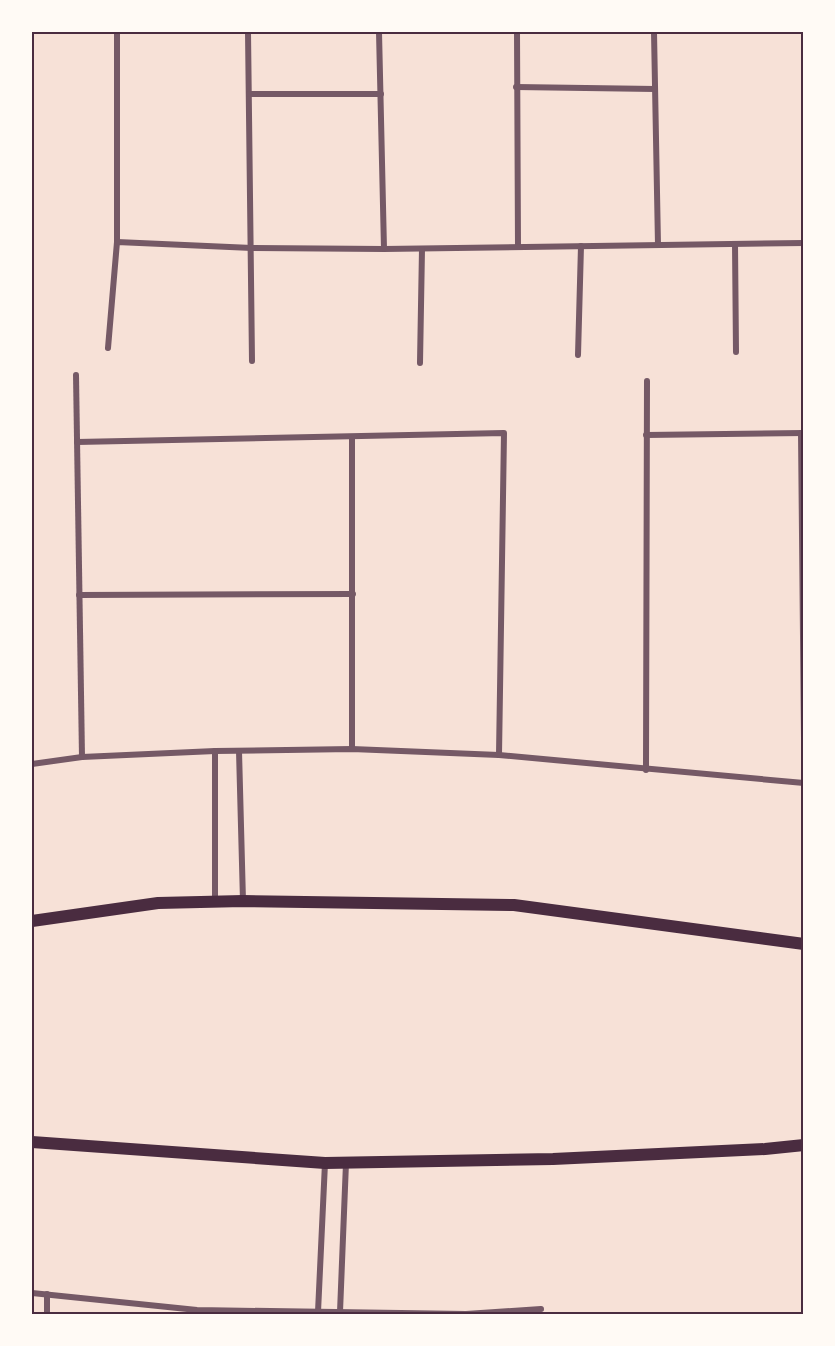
<svg xmlns="http://www.w3.org/2000/svg" width="835" height="1346" viewBox="0 0 835 1346" font-family="Roboto,sans-serif">
<style>
.lines{fill:none;stroke-linecap:round;stroke-linejoin:round}
.minor{stroke:#755966;stroke-width:6}
.secondary{stroke:#4a2c40;stroke-width:12}
.neatline{fill:none;stroke:#4a2c40;stroke-width:2}
</style>
<rect width="100%" height="100%" fill="#f7e1d7"/>
<g class="lines">
<g class="minor">
<path d="M248,32L252,361"/>
<path d="M379,32L384,249"/>
<path d="M517,32L518,247"/>
<path d="M654,32L658,245"/>
<path d="M516,87L655,89"/>
<path d="M249,94H381"/>
<path d="M117,242V32"/>
<path d="M735,244L736,352"/>
<path d="M108,348L117,242L252,248L384,249L804,243"/>
<path d="M578,355L581,246"/>
<path d="M420,363L422,249"/>
<path d="M76,375L82,757"/>
<path d="M801,433L804,737"/>
<path d="M646,435L804,433"/>
<path d="M352,438V749"/>
<path d="M77,442L504,433L499,755"/>
<path d="M79,595L353,594"/>
<path d="M239,751L243,901"/>
<path d="M32,764L82,757L215,751L352,749L499,755L804,783"/>
<path d="M646,770L647,381"/>
<path d="M215,902V751"/>
<path d="M32,1293L197,1310L466,1314L541,1309"/>
<path d="M47,1294V1314"/>
<path d="M318,1312L325,1163"/>
<path d="M340,1312L346,1163"/>
</g>
<g class="secondary">
<path d="M32,921L158,903L243,901L514,905L804,944"/>
<path d="M32,1142L325,1163L553,1159L765,1149L804,1145"/>
</g>
</g>
<rect width="835" height="1346" fill="none" stroke="#fffaf5" stroke-width="66"/>
<rect x="33" y="33" width="769" height="1280" class="neatline"/>
</svg>
